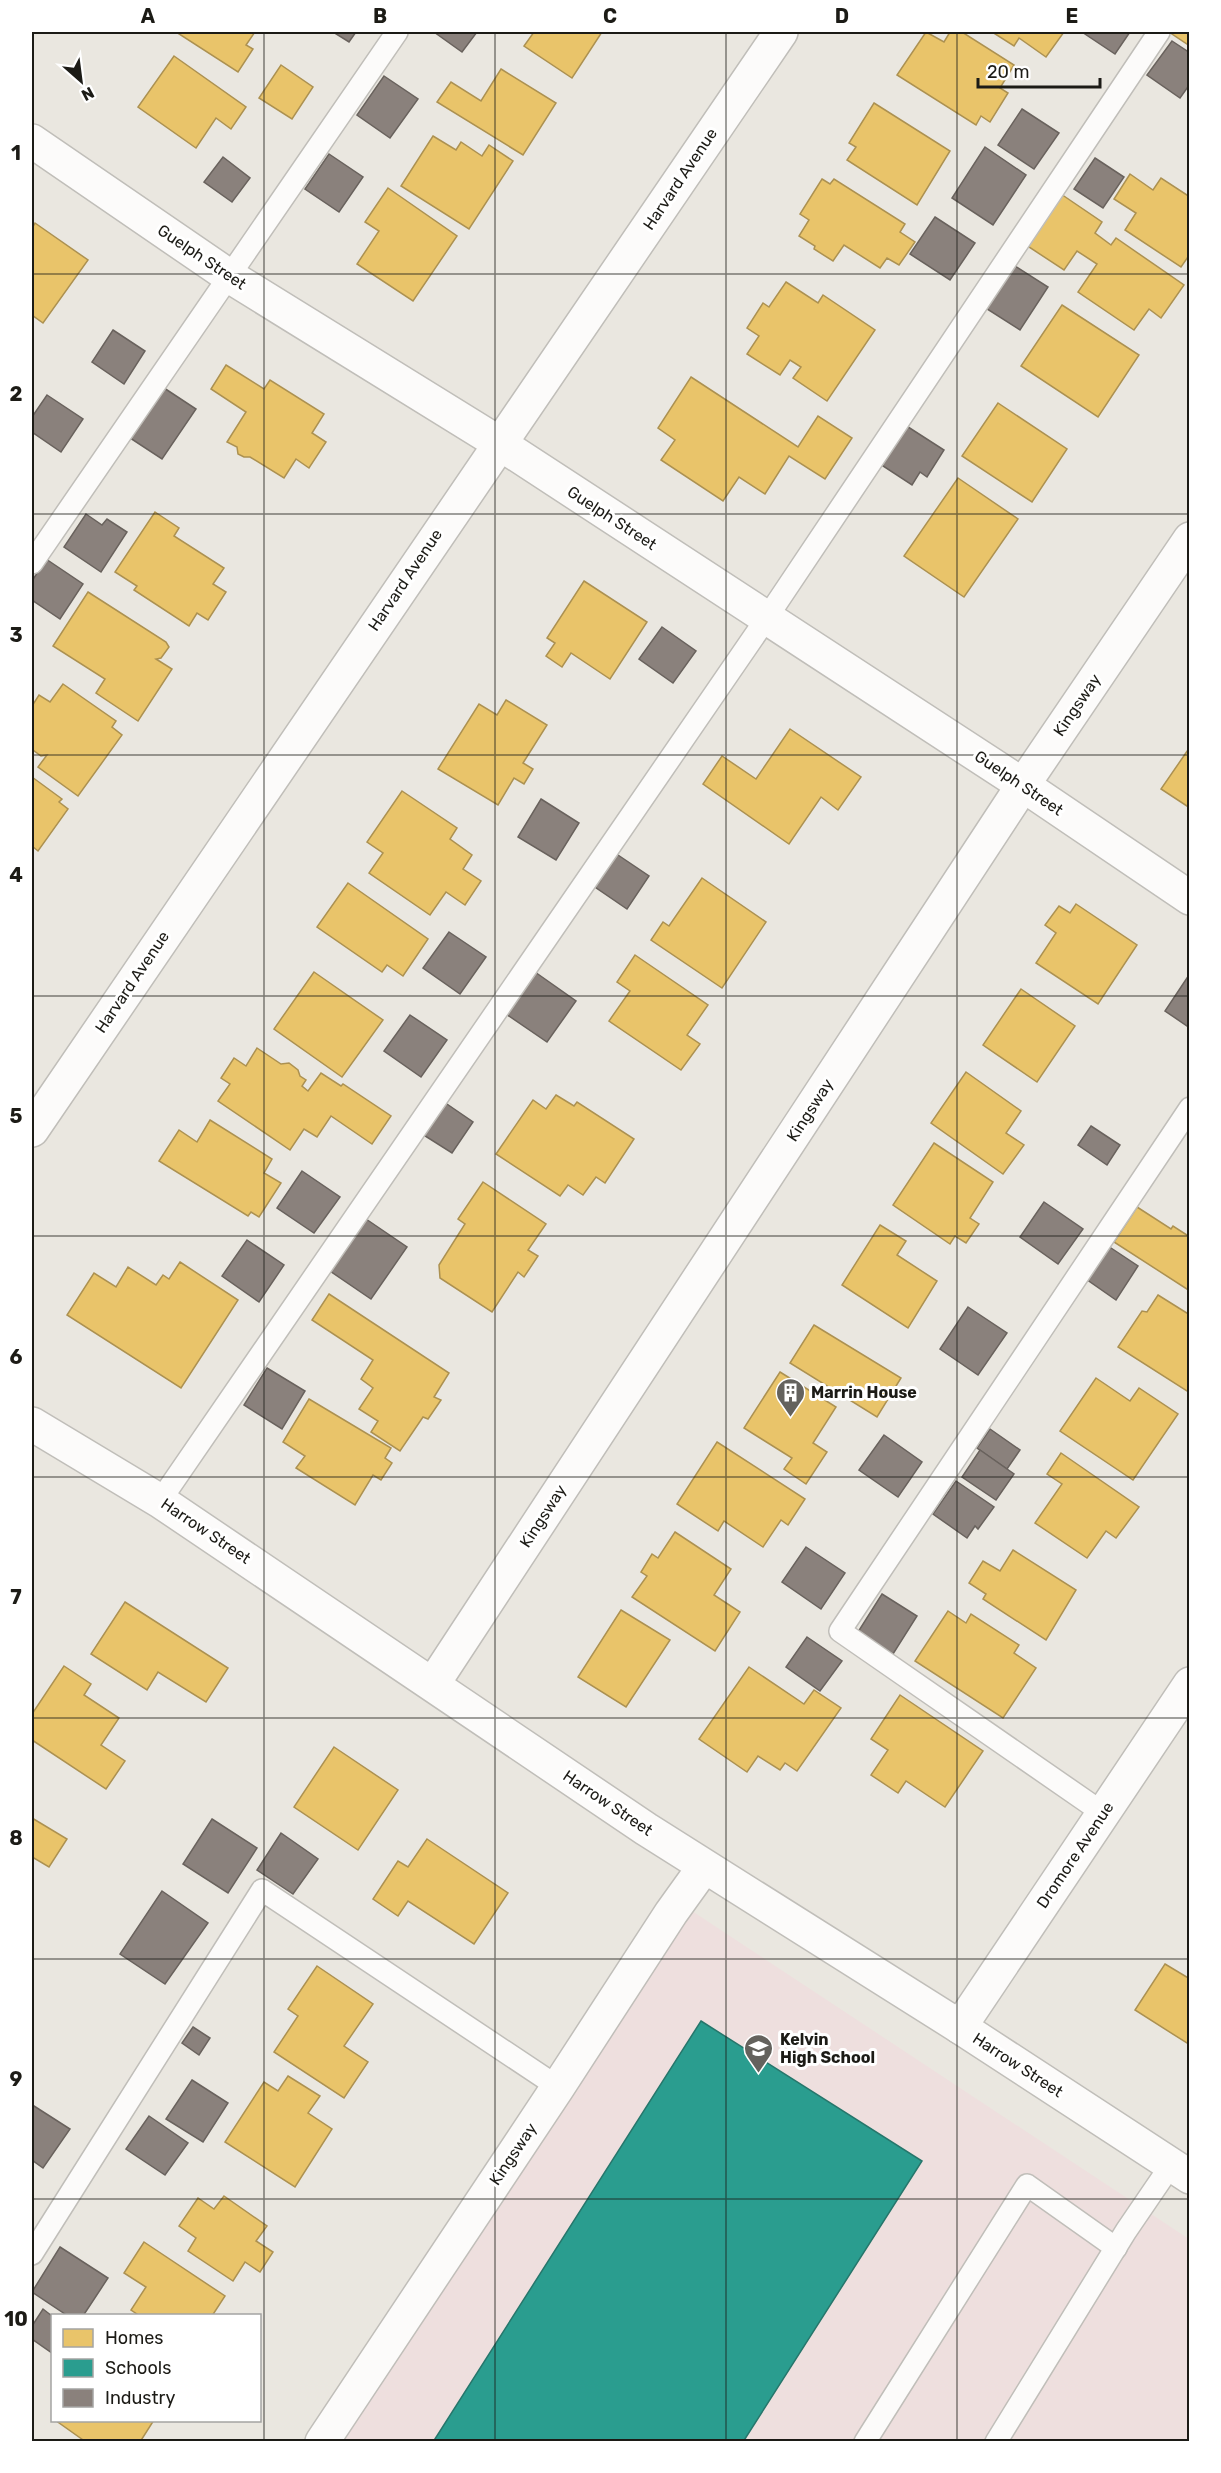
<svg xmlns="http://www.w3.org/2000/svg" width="1221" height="2473" viewBox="0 0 1221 2473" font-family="Rubik,sans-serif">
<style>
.education{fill:#eedfde}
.homes{fill:#e9c46a;stroke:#ac9151;stroke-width:1.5}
.schools{fill:#2a9d8f;stroke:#26766b;stroke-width:1.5}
.industry{fill:#8a817c;stroke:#69625d;stroke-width:1.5}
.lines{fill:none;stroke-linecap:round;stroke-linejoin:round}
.service-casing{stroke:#c0beb9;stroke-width:24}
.minor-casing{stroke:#c0beb9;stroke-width:36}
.tertiary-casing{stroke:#c0beb9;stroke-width:36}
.service{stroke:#fcfbfa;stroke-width:21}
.minor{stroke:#fcfbfa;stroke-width:33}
.tertiary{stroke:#fcfbfa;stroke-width:33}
.grid{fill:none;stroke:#1c1b16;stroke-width:1.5;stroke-opacity:0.55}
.labels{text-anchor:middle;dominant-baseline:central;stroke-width:6;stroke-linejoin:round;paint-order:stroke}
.street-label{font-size:16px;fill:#1c1b16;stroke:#fff}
.poi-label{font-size:16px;font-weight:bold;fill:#1c1b16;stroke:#fff;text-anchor:start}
.neatline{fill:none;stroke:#1c1b16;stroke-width:2}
.grid-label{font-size:20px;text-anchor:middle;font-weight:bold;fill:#1c1b16}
</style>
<rect width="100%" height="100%" fill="#eae7e0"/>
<path class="education" d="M686,1907L1189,2239V2441L342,2442Z"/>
<g class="homes">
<path d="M176,32H255L246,45L253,49L238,72Z"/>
<path d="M534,32H602L572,78L524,46Z"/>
<path d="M926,32L944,42L950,32H962L1014,65L1000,88L1008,93L990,122L981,116L976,125L897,75Z"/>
<path d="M992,32H1064L1046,57L1019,38L1014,46Z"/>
<path d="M1169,32H1190V46Z"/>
<path d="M174,56L246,107L231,129L216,118L196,148L138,107Z"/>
<path d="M281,65L313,87L292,119L259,98Z"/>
<path d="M501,69L556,103L523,155L437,102L451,82L481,101Z"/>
<path d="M874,103L950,151L917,205L847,160L856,147L849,143Z"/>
<path d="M433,136L456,150L461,142L482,156L489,145L513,161L469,229L401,186Z"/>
<path d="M1130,174L1153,190L1161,178L1190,197V254L1181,267L1125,230L1136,213L1114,199Z"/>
<path d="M822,179L830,184L834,179L905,224L900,232L915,242L899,265L887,258L880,268L844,245L833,261L814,249L815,246L799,236L809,220L800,214Z"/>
<path d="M388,188L457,236L413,301L357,264L379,231L365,222Z"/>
<path d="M1058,192L1102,222L1095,233L1111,245L1116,238L1184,285L1161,318L1149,309L1134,330L1078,292L1097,264L1077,251L1064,270L1023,243Z"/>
<path d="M35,223L88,260L43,323L32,315V228Z"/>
<path d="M786,282L818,303L823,295L875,330L827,401L793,378L801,367L790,360L780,375L747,354L759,336L747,328L763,303L769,307Z"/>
<path d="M1062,305L1139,355L1098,417L1021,366Z"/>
<path d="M226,365L264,389L270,380L324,414L312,433L326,442L309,468L296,459L284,478L250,457H244L238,454L237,447L227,442L246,412L211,389Z"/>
<path d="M691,377L798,447L818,416L852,438L825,479L789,456L765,494L739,477L723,501L661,460L675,440L658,428Z"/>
<path d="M998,403L1067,449L1032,502L962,456Z"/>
<path d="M958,478L1018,519L964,597L904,556Z"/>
<path d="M155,512L179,528L174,536L224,568L213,584L226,592L208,620L197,613L189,626L134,590L137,586L115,572Z"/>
<path d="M584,581L647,622L610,679L571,653L562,667L546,656L555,643L547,638Z"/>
<path d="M88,592L166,642L169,647L161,658L156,659L172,669L138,721L96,693L105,679L53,646Z"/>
<path d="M63,684L116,721L112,727L122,735L78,796L38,767L47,755L41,756L33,750L32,744V706L39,695L50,702Z"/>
<path d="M506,700L547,725L523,763L533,769L524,784L514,778L498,805L438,769L479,704L497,715Z"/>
<path d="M790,729L861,777L838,810L821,797L789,844L703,784L722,756L756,779Z"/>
<path d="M1190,747V808L1161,789Z"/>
<path d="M32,777L62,799L59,802L68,809L38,851L32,846Z"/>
<path d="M402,791L457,828L450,839L472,855L463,869L481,881L465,905L446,892L430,915L369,873L383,853L367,842Z"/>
<path d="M702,878L766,922L722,988L651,940L663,922L669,926Z"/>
<path d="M348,883L428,939L403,976L387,965L382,972L317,927Z"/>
<path d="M1076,904L1137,945L1098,1004L1036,963L1056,933L1045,925L1059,906L1070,913Z"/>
<path d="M635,955L708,1005L687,1035L700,1044L681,1070L609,1021L630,991L617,982Z"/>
<path d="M314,972L383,1020L342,1077L274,1029Z"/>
<path d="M1021,989L1075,1026L1037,1082L983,1045Z"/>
<path d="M257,1048L281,1064L289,1063L298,1070L300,1076L306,1080L302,1086L308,1091L321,1073L341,1086L343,1084L391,1116L372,1144L331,1116L317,1137L304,1129L290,1150L218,1101L230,1084L221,1078L234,1058L246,1066Z"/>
<path d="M966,1072L1021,1111L1006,1133L1024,1145L1003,1174L931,1123Z"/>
<path d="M556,1095L574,1106L577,1102L634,1139L605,1183L596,1177L583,1195L568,1185L560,1196L496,1154L533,1100L546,1109Z"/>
<path d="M210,1120L272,1159L264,1173L281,1183L259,1217L251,1212L248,1216L159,1161L179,1130L197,1142Z"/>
<path d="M934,1143L993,1182L970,1218L979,1224L966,1243L955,1236L950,1244L893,1205Z"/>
<path d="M483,1182L546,1224L528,1250L538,1256L524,1277L518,1272L492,1312L440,1278L439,1265L465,1224L458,1219Z"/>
<path d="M1137,1207L1171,1229L1173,1226L1190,1237V1291L1114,1242Z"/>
<path d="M880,1225L906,1241L897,1255L937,1281L908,1328L842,1285Z"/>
<path d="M180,1262L238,1300L181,1388L67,1315L94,1273L116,1287L128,1267L156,1285L163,1275L169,1279Z"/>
<path d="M329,1294L449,1373L434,1397L441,1400L428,1419L423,1417L400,1451L371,1432L378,1421L359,1409L373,1388L361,1379L373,1360L312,1320Z"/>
<path d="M1158,1295L1190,1315V1393L1118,1347L1142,1311L1147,1312Z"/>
<path d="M814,1325L901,1378L877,1417L790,1363Z"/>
<path d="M780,1372L836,1407L813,1443L827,1452L806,1484L784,1469L792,1458L744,1428Z"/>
<path d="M1096,1378L1130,1401L1139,1388L1178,1414L1133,1480L1060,1431Z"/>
<path d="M309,1399L391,1448L385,1458L392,1463L381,1480L373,1475L355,1505L296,1468L305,1456L283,1442Z"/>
<path d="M717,1442L805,1499L788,1525L781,1520L763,1547L724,1521L718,1531L677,1504Z"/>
<path d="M1061,1453L1139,1507L1116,1538L1106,1531L1087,1558L1035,1523L1062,1484L1047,1474Z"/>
<path d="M675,1532L731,1569L714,1595L740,1612L715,1651L632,1597L647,1576L641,1572L652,1554L658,1558Z"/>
<path d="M1013,1550L1076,1590L1046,1640L983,1599L986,1594L969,1583L983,1561L1000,1571Z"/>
<path d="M125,1602L228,1668L206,1702L158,1672L147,1690L91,1654Z"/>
<path d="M621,1610L670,1640L626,1707L578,1677Z"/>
<path d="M948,1611L966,1623L971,1614L1019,1645L1014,1653L1036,1668L1003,1718L915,1661Z"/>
<path d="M64,1666L91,1684L84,1695L119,1718L101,1745L125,1761L106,1789L32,1740V1714Z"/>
<path d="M749,1667L804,1704L814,1690L841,1708L797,1771L785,1763L780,1770L758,1756L747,1772L699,1739Z"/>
<path d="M900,1695L983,1751L945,1807L906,1781L898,1793L871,1775L888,1750L871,1739Z"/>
<path d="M334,1747L398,1790L358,1850L294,1807Z"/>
<path d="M32,1818L67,1839L49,1867L34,1858L32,1861Z"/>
<path d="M427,1839L508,1893L474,1944L408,1901L398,1916L373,1899L398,1861L408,1867Z"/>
<path d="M1165,1964L1190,1979V2045L1135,2010Z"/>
<path d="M317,1966L373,2004L344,2046L368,2062L344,2098L274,2052L298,2016L288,2009Z"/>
<path d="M288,2076L320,2096L308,2113L332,2129L295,2187L225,2142L264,2082L278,2091Z"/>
<path d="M224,2196L267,2226L256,2241L273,2252L260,2272L245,2262L233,2281L188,2251L196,2238L179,2226L198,2198L214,2209Z"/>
<path d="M144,2242L225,2296L212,2316H140L131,2310L146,2287L124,2273Z"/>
<path d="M55,2420H154L140,2442H86Z"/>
</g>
<path class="schools" d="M701,2021L922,2161L743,2442H433Z"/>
<g class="industry">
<path d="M333,32H356L349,42Z"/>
<path d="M434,32H477L462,52Z"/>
<path d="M1082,32H1130L1115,54Z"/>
<path d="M1172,41L1190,53V84L1180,98L1147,75Z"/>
<path d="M384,76L418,99L390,138L357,115Z"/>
<path d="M1022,109L1059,133L1034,169L998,145Z"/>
<path d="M985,147L1026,175L993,225L952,198Z"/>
<path d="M329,154L363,177L339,212L305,189Z"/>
<path d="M223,157L250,178L232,202L204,182Z"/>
<path d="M1095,158L1124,177L1103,208L1074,189Z"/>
<path d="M935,217L975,243L950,280L910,254Z"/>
<path d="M1012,264L1048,287L1020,330L984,307Z"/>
<path d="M113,330L145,351L124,384L92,362Z"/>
<path d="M161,386L196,409L162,459L127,436Z"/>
<path d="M47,395L83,419L61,452L32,432V417Z"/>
<path d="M905,425L944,450L927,477L920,472L912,485L880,464Z"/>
<path d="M86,514L102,525L107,519L127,532L101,572L64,547Z"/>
<path d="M46,559L83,584L60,619L32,600V581Z"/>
<path d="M662,627L696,651L673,683L639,659Z"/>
<path d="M541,799L579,823L556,860L518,837Z"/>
<path d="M615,853L649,876L627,909L592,885Z"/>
<path d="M449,932L486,957L460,994L423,968Z"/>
<path d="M535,972L576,1001L547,1042L506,1014Z"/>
<path d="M1189,975L1190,976V1028L1165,1011Z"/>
<path d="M410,1015L447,1040L421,1077L384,1051Z"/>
<path d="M444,1102L473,1122L452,1153L422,1134Z"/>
<path d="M1091,1126L1120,1145L1107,1165L1078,1145Z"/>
<path d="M302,1171L340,1197L314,1233L277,1208Z"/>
<path d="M1044,1202L1083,1229L1058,1264L1020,1237Z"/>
<path d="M366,1219L407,1247L371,1299L330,1271Z"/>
<path d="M247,1240L284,1265L259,1302L222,1276Z"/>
<path d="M1108,1246L1138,1266L1116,1300L1086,1279Z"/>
<path d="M968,1307L1007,1333L978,1375L940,1349Z"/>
<path d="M267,1368L305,1391L282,1429L244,1405Z"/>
<path d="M990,1429L1020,1450L1007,1469L977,1448Z"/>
<path d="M884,1435L922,1462L898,1497L859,1470Z"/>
<path d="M980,1450L1014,1474L996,1500L962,1477Z"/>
<path d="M956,1481L994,1507L978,1529L975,1526L967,1538L933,1514Z"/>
<path d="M806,1547L845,1573L821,1609L782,1582Z"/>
<path d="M882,1594L917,1616L893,1654L858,1632Z"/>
<path d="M807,1637L842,1661L820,1691L786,1667Z"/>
<path d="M212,1819L257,1848L228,1893L183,1864Z"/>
<path d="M281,1833L318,1859L293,1894L257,1870Z"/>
<path d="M162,1891L208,1923L165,1984L120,1954Z"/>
<path d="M193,2027L210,2038L199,2055L182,2043Z"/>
<path d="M192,2080L228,2103L203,2142L166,2119Z"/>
<path d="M34,2106L70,2129L43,2168L32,2160V2109Z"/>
<path d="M149,2116L188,2143L165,2175L126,2149Z"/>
<path d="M60,2247L108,2278L83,2316H68L32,2292Z"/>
<path d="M43,2309L52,2316V2353L32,2339V2326Z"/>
</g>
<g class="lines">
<defs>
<g id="service">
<path d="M32,563L397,32"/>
<path d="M160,1501L766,619L1159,32"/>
<path d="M1103,1813L840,1631L1190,1108"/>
<path d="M32,2254L262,1890L558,2087"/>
<path d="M865,2442L1027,2185L1116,2248"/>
<path d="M996,2442L1126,2231L1171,2165"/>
</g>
<g id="minor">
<path d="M32,141L229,276L499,443L1023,785L1190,898"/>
<path d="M32,1130L781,32"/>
<path d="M433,1684L1023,785L1190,539"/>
<path d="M960,2027L1190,1684"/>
<path d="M322,2442L558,2087L671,1913L704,1867"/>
</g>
<path id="tertiary" d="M32,1424L160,1501L646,1829L960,2027L1190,2177"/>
</defs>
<use href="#service" class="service-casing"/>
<use href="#minor" class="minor-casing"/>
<use href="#tertiary" class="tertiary-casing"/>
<use href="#service" class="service"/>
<use href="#minor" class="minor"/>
<use href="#tertiary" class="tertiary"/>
</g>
<path class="grid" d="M264,32V2442M495,32V2442M726,32V2442M957,32V2442M32,274H1190M32,514H1190M32,755H1190M32,996H1190M32,1236H1190M32,1477H1190M32,1718H1190M32,1959H1190M32,2199H1190"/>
<defs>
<symbol id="building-pin" viewBox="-11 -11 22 30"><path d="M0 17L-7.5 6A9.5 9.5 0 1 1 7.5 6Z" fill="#64625d" stroke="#fff"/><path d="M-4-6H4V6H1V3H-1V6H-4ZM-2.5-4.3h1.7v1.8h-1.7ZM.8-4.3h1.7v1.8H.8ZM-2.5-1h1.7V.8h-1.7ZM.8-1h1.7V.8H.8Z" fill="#fff"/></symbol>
<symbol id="school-pin" viewBox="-11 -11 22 30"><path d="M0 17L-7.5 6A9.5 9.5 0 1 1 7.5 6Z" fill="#64625d" stroke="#fff"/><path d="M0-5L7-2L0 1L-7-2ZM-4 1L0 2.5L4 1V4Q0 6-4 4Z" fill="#fff"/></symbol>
</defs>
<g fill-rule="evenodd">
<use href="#building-pin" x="774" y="1376" width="33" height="45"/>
<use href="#school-pin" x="742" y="2032" width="33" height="45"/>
</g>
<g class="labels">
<g class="street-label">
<text transform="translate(680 179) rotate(-56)">Harvard Avenue</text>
<text transform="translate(202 257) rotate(34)">Guelph Street</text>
<text transform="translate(612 518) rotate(33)">Guelph Street</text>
<text transform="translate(405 580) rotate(-56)">Harvard Avenue</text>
<text transform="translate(1077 705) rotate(-56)">Kingsway</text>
<text transform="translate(1019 783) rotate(34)">Guelph Street</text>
<text transform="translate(132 982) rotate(-56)">Harvard Avenue</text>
<text transform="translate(810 1110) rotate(-57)">Kingsway</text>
<text transform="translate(543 1516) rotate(-57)">Kingsway</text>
<text transform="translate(206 1531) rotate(34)">Harrow Street</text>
<text transform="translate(608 1803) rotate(34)">Harrow Street</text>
<text transform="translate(1075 1855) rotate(-56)">Dromore Avenue</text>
<text transform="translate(1018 2065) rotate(33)">Harrow Street</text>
<text transform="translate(513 2154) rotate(-56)">Kingsway</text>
</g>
<g class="poi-label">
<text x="811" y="1392">Marrin House</text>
<text x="780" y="2039">Kelvin<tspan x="780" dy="18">High School</tspan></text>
</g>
</g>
<rect width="1221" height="2473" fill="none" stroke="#ffffff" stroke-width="66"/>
<rect x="51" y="2314" width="210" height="108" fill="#ffffff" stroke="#a4a4a2" stroke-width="1.5"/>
<rect x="63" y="2329" width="30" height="18" fill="#e9c46a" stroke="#a4a4a2" stroke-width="1.5"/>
<text x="105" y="2344" font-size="18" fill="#1c1b16">Homes</text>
<rect x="63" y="2359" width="30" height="18" fill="#2a9d8f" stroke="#a4a4a2" stroke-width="1.5"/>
<text x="105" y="2374" font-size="18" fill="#1c1b16">Schools</text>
<rect x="63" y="2389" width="30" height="18" fill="#8a817c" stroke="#a4a4a2" stroke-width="1.5"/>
<text x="105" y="2404" font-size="18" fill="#1c1b16">Industry</text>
<g transform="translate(81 81) rotate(152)" stroke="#ffffff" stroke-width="4.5" paint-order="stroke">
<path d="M0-4.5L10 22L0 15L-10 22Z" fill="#1c1b16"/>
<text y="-9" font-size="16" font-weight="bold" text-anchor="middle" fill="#1c1b16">N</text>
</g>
<path d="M978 78v9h122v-9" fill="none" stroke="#1c1b16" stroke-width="3"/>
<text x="987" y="78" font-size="18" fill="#1c1b16" stroke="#ffffff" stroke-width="4.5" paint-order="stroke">20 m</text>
<rect x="33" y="33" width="1155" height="2407" class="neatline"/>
<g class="grid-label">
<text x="148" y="23">A</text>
<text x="380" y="23">B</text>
<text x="610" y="23">C</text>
<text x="842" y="23">D</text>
<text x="1072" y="23">E</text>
<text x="16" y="160">1</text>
<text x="16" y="401">2</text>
<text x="16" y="642">3</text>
<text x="16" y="882">4</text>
<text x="16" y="1123">5</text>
<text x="16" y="1364">6</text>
<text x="16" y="1604">7</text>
<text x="16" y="1845">8</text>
<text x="16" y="2086">9</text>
<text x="16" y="2326">10</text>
</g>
</svg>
